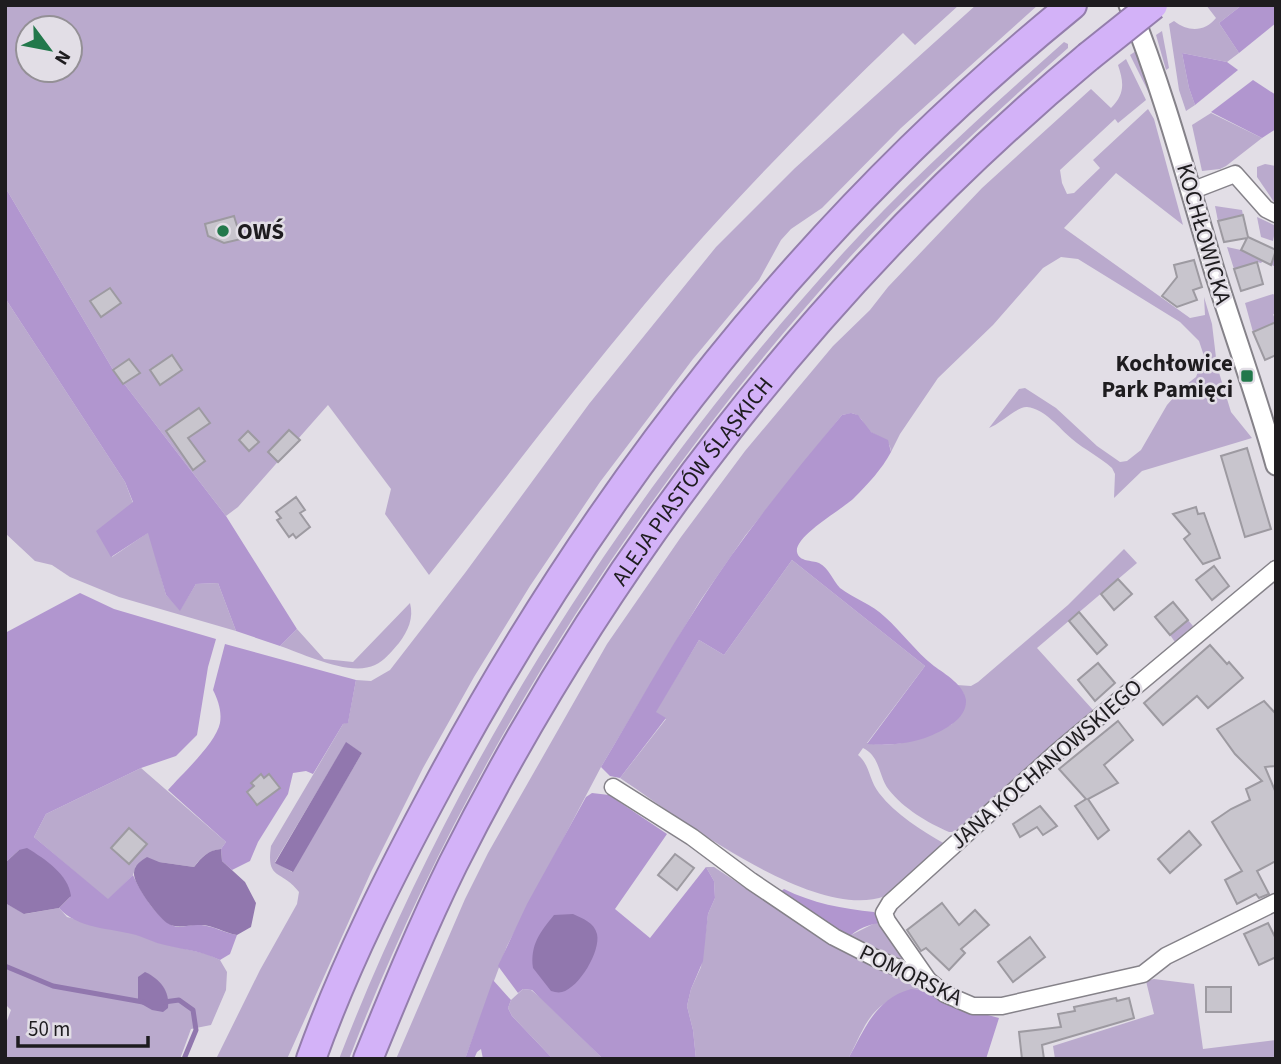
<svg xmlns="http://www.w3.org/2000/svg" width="1281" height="1064" viewBox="0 0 1281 1064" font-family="'Source Sans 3',sans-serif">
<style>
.green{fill:#baaacd;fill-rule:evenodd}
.forest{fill:#b196cf}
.water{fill:#9177ae}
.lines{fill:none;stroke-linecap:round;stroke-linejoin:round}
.stream{stroke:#9177ae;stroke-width:5}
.building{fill:#c8c5cd;stroke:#9d9aa1;stroke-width:2}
.minor-casing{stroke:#858289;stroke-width:19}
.tertiary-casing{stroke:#858289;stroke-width:23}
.motorway-casing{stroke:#947eac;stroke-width:32}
.minor{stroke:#fff;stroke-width:16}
.tertiary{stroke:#fff;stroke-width:19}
.motorway{stroke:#d3b2f8;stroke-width:28}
.motorway-bridge-casing{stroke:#947eac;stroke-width:32;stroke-linecap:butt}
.motorway-bridge{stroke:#d3b2f8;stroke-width:28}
.poi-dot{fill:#22784b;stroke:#e2dee6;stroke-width:2.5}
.labels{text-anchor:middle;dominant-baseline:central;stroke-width:5;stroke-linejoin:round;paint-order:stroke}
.poi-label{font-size:23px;font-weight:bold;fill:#1e1c1f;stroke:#e2dee6;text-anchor:start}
.street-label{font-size:23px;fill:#1e1c1f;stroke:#e2dee6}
</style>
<rect width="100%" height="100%" fill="#e2dee6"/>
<g class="green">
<path d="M5,5H959L915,45L903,33C812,120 724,209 644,305C570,393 501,485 429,575L385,514L391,489L328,405L238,507L226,516L112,368L5,187ZM28,28H70V70H28Z"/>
<path d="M976,5H1038L901,128L822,208L791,229L781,240L759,280L693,359L600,482L530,586L474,677L423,768L371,872L287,1059H216L260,970L297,904L299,892C281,869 266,881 271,846L343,724L348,722L356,680L371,681L390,670L465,573L589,404L716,247L795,168ZM346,743L362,753L292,872L275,862Z"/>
<path d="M1206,5H1242L1219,23L1239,53L1227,62L1182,53L1189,88L1195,105L1186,111L1179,90L1169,24L1174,21C1188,32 1205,32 1216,18Z"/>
<path d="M1162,31L1169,68L1166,70L1156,35Z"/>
<path d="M1064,42L1068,44V48C993,115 918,183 850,257C637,492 463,763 349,1059H339C454,762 630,487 844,252C913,177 988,110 1064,42Z"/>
<path d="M1139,49L1152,94L1150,95L1130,55Z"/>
<path d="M1126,59L1146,100L1118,123L1115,119L1060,170L1062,183L1067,194L1074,193L1100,168L1093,160L1148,109L1154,119L1183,225L1116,173L1064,228L1190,318L1205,315L1204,297L1212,324L1217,366L1231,412L1252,438L1142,471L1114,498L1115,474L1112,468C1100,457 1085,450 1072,439C1059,428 1045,409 1027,407C1018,406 1000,424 989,428L1019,389L1025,388L1056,408L1097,446L1120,462L1127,461L1141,450L1167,405L1182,388L1196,377L1204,356L1199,341L1180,322L1078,259L1061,257L1043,268L993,325L938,378L900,434L891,452C890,437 878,438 868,430C864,426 863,419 858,416C853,412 848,414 842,415L745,536L700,601L601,767L507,946L465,1059H396L465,899L488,853L607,644L681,537L745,451L833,346L870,310L888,287L982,188L1091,89L1111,108C1125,94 1124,83 1118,65Z"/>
<path d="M1211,113L1262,138L1226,166L1220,169L1202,171L1192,125Z"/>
<path d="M1265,164L1276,166V205L1257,177V167Z"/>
<path d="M1215,206L1242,210L1243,215L1218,221Z"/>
<path d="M1257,217L1276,226L1273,241L1261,237Z"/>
<path d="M1227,247L1241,250L1271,263L1276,255V267L1263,261L1261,263L1257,262L1234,269Z"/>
<path d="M1273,294L1276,296V315L1273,314L1276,322L1253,332L1245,303Z"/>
<path d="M5,298L125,482L133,503L112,557L149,532L166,595L180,610L196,584L218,583L236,631L119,597L70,577L52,565L35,561L5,533Z"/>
<path d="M1124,549L1137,563L1037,648L1093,710L962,828L956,832H949C928,823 903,808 889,790C878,776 881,757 863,748L858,755C870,765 869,780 879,793C896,815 921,830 945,844C933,854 896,892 885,896C815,923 677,816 620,778L666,719L655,712L699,640L724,655L792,560L925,666L867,743C897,749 926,738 952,724L964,694L957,685L971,686L978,682L1068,605Z"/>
<path d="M410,603C414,618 408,631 399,643C392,651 384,661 375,665C350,677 304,654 280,646L297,629L324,659L353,662Z"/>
<path d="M1188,620L1193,626L1175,642L1170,635Z"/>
<path d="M141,768L226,842L221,849C209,850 201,857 194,867L159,862L136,866L133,875L108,900L34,837L46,814Z"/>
<path d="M706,867H714L808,929L921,990C910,989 905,992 895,997C866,1012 863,1032 848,1059H696L693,1030L687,1006L691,989L701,967L708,914L715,898L714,881Z"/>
<path d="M5,903L25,914L59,908L67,917L139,935L156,942L207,954L220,960L227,972L226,990L211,1025L191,1029L180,1059H5V1026L11,1010L5,1004Z"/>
<path d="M875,923H883L913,967L847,939L851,935Z"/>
<path d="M1154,979L1194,984L1203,1049L1276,1040V1059H1055L1053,1046L1154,1014L1146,981Z"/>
<path d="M523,989L531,990L541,998L603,1059H553L512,1016L508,1008L511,1000Z"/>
</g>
<g class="forest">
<path d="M1242,5H1276V23L1239,53L1219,23Z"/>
<path d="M1182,53L1227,62L1238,70L1195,105L1189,88Z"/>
<path d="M1253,80L1276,95V129L1262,138L1211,112Z"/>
<path d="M5,187L112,368L226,516L297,629L280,646L236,631L218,583L196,584L180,611L166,595L148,533L111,557L96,531L133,502L125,482L5,298Z"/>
<path d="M851,413L858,415L871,432L888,440L891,452C882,469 868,484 854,498C843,509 794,536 797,552C799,562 812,560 819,563C829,568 833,581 840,588C854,599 872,604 885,617C902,632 915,651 934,666C945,674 964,685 966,700C967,719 944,730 930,736C910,744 887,746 867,744L925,666L792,560L724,655L699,640L656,712L666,718L620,778L610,776L601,767C634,712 665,656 700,602C742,536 792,475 842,415Z"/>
<path d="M80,593L114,609L216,639L208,667L197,735L176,756L141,768L46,814L34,837L108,899L133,875C140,891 161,926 179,927C186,927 193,924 201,925C214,926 224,933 237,935L230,954L220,960C200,950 178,949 157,943C149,940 143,937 136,935C110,928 78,929 59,908L70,897L19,850L5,863V633Z"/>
<path d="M225,644L356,680L348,723L343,724L313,774L306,771L293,773L288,794L258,842L250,861L232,870L222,861L221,849L226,842L168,790C182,774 216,743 220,723C222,711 218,700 213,690Z"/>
<path d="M592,793L609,795L667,834L615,909L650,938L706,867L714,881L715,898L708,914L703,961L691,989L687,1006L693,1030L696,1059H603L532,990L523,989L518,993L498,966L527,904L586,797Z"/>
<path d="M784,889C812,903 843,909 874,912L883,923C871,923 856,929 847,939L779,893Z"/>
<path d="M493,980L511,1000L508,1008L512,1016L553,1059H483L481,1049L477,1052L474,1059H465Z"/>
<path d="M911,989L921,990L962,1008L999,1018L986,1059H848C865,1029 875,999 911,989Z"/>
</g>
<g class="water">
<path d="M346,742L362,753L293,872L275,863Z"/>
<path d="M27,848C45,859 68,874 71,896L59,908L24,914L5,903V863L19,850Z"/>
<path d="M221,849L222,861L245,882L256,903L251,927L237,935C224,933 214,925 200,925C189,924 178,930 167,923C158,917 133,884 134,873C134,865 141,861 147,857L159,862L194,867C202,857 208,850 221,849Z"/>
<path d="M573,914C583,919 594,922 597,934C601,951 579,988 562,992C558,993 555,992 551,991L533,968C530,945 540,932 554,915Z"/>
<path d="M145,972C160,979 170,991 168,1008L163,1012L152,1010L138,1002V977Z"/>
</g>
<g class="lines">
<g class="stream">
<path d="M5,966L53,986L143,1002"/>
<path d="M164,1002L179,1000L193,1010L196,1030L184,1059"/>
</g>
</g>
<g class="building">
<path d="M1243,215L1248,237L1276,250L1271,265L1241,250L1247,238L1224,242L1218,221Z"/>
<path d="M234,216L241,239L224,243L208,236L205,224Z"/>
<path d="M1194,260L1202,287L1193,290L1197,300L1177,307L1162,296L1177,277L1174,265Z"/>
<path d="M1257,262L1263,284L1241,291L1234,269Z"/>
<path d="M110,288L121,303L101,317L90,301Z"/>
<path d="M1276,322V355L1265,360L1253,332Z"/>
<path d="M172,355L182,370L160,385L150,370Z"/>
<path d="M129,359L140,373L123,384L113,370Z"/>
<path d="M199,408L210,423L188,438L205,461L193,470L166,431Z"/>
<path d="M289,430L300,440L278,462L268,452Z"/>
<path d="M248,431L259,442L249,451L239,440Z"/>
<path d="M1247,448L1271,529L1245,537L1221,456Z"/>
<path d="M296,497L305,510L300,513L310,527L296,538L293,534L289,537L277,520L281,518L276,512Z"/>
<path d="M1196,507L1198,514L1204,513L1220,558L1203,564L1184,539L1190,534L1173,514Z"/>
<path d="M1214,566L1229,586L1212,600L1196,580Z"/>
<path d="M1118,579L1132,594L1114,610L1101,594Z"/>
<path d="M1173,602L1188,620L1170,635L1155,617Z"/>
<path d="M1079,612L1107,645L1097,654L1069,621Z"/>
<path d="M1210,645L1227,664L1229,662L1243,678L1208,708L1197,696L1163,725L1144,703Z"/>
<path d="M1098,663L1115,683L1095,701L1078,680Z"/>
<path d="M1264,701L1276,714V766L1265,767L1276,793V861L1257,871L1269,894L1259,898L1256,894L1237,904L1225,880L1242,871L1212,822L1231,809L1250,800L1246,789L1262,781L1235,754L1217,729Z"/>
<path d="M1118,721L1133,740L1104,765L1118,783L1088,799L1109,830L1098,839L1075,806L1086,799L1059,769Z"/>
<path d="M261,774L264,778L269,774L280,788L257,805L247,792L254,786L251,783Z"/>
<path d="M1040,806L1057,826L1043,835L1037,827L1020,837L1013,824Z"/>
<path d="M129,828L147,844L129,864L111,848Z"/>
<path d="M1189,831L1201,845L1170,873L1158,859Z"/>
<path d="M675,854L694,868L677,890L658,875Z"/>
<path d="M942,903L959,925L975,910L989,925L961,949L965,953L949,970L926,948L921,951L907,930Z"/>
<path d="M1268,923L1276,939V957L1259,965L1244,934Z"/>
<path d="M1030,937L1045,957L1013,982L998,962Z"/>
<rect x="1206" y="987" width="25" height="25"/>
<path d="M1116,998L1117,1001L1129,998L1134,1018L1042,1045L1044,1059H1022L1019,1032L1061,1027L1058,1014L1075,1011L1074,1007Z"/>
</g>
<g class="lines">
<defs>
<g id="minor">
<path d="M1191,191L1235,174L1266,209L1276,214"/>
<path d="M613,787L692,837L751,881L834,937L879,960L928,980L945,994L973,1006H1002L1143,974L1166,956L1276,902"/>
<path d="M928,980L887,921L884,913L890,903L1057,752L1276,569"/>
</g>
<path id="tertiary" d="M1129,5C1164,92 1188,183 1215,273C1235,337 1258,400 1276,465"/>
<g id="motorway">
<path d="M311,1059C345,964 391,873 439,784C599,486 809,219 1072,5"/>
<path id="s1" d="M368,1059C395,993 422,927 453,864C607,557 824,277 1088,57"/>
</g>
</defs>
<use href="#minor" class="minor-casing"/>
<use href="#tertiary" class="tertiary-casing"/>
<use href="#motorway" class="motorway-casing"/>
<use href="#minor" class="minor"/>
<use href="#tertiary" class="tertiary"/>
<use href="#motorway" class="motorway"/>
<defs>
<path id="motorway-bridge" d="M1088,57L1153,5"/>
</defs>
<use href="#motorway-bridge" class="motorway-bridge-casing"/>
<use href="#motorway-bridge" class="motorway-bridge"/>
</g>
<g class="poi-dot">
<circle cx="223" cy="231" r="7"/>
<rect x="1240" y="369" width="14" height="14" rx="3.5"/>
</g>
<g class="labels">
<g class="poi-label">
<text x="237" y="231">OWŚ</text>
<text x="1233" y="363" text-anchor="end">Kochłowice<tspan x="1233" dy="26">Park Pamięci</tspan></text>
</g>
<g class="street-label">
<text transform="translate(1204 234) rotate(74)">KOCHŁOWICKA</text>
<text stroke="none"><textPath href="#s1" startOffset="665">ALEJA PIASTÓW ŚLĄSKICH</textPath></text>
<text transform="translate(1046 764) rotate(-41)">JANA KOCHANOWSKIEGO</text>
<text transform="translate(911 975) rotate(26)">POMORSKA</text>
</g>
</g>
<rect width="1281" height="1064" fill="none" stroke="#1e1c1f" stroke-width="14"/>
<g transform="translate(49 49) rotate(122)"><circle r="33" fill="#e2dee6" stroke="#949096" stroke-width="2"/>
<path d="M0-5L12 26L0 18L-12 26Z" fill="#22784b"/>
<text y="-10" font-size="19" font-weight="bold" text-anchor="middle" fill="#1e1c1f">N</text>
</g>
<path d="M18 1036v10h130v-10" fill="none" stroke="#1e1c1f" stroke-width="3.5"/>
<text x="28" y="1036" font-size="21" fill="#1e1c1f" stroke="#e2dee6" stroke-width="5" paint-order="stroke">50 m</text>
</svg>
